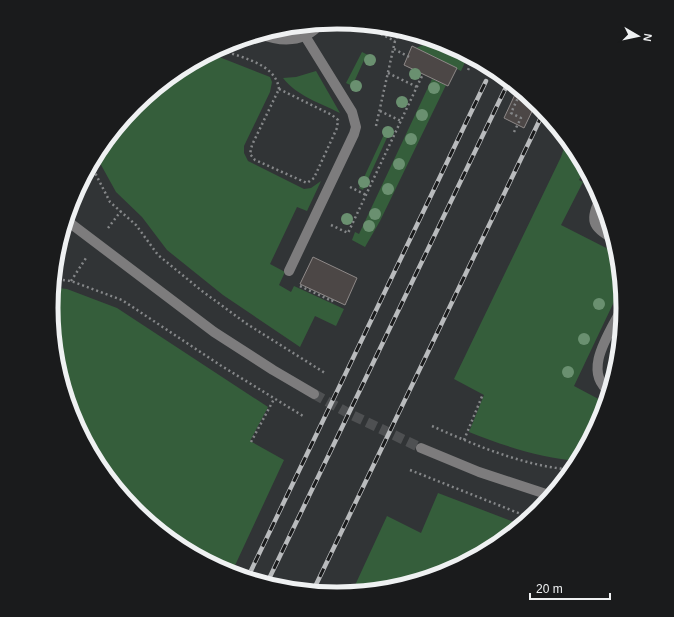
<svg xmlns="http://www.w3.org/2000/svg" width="674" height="617" viewBox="0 0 674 617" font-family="Helvetica,sans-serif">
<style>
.green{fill:#355e3b}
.building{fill:#4c4746;stroke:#8e8988}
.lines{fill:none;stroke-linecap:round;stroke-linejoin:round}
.minor-tunnel{stroke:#4e5052;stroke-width:10;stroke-dasharray:10 5;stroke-linecap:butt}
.path{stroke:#858789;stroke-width:2.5;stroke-dasharray:2 3;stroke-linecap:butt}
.minor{stroke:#7d7c7d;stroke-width:10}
.rail-casing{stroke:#b9bbbd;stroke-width:4.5}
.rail{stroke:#1a1b1c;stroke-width:3;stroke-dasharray:9;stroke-linecap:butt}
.tree{fill:#6a9070}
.rim{fill:none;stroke:#eff1f2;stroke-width:5}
</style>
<rect width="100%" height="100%" fill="#313436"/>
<g class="green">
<path d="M432,41L467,58L461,71L416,48Z"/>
<path d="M362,52L374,58L371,63L364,60L355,80L361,84L359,89L346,83Z"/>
<path d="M209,53L270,77L272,82L270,92L244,146V153L248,161L304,189L311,188L321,181L307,211L297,207L270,264L285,272L279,285L291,292L294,286L344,309L336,326L315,316L300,347L223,295L167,250L142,217L116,192L100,163L98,153L99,149L135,106L178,70Z"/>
<path d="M316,71L340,113C320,103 297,96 283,78L296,77Z"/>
<path d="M432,79L446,85L380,221L365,247L352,240L355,232L359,234Z"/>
<path d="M387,128L391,129L363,190L359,188Z"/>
<path d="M567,139L575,150L585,168L579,180L583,182L561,225L618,254L621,287L574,386L606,403L602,418L579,461C541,458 504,446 469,432L484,395L454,379L561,157Z"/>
<path d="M58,288L67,289L117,308L268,407L250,441L284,460L231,574C220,571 209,563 199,558C104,507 42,397 52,289Z"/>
<path d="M438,493L522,525L496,547L446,573L393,590L351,594L387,516L421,533Z"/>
</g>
<g class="building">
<path d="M412,46L457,68L448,86L404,65Z"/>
<path d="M518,88L536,103L524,128L504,118Z"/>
<path d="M313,257L357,278L345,305L300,284Z"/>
</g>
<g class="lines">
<path class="minor-tunnel" d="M314,394L352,415L421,448"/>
<g class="path">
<path d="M363,25L395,41"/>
<path d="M218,49C239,57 276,63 279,89"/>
<path d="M394,49L411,58"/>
<path d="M468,70L474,58"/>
<path d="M388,73L417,87"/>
<path d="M279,89L332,115L338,120L337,128L314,178L307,183L255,160L250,154L252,145Z"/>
<path d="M380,111L401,121"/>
<path d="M376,126L395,41L400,30"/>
<path d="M514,132L521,118L511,113L521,91"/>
<path d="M91,165L110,202L136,225L158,255L202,291L247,324L325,373"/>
<path d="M350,187L366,195"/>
<path d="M331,225L348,233L422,76"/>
<path d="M108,228L121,211"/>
<path d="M53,279L71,281L122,300L220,365L303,416"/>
<path d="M71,281L86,258"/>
<path d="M300,286L332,301L333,299"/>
<path d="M432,426C477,446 524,466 573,470"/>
<path d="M464,440L483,394"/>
<path d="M251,442L274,399"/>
<path d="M410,470L531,518"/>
</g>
<g class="minor">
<path d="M260,34C281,42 304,43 320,24"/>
<path d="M601,197C590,220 591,227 614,239"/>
<path d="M66,220L214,332L273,370L314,394"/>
<path d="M289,271L354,134L356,127L352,112L305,36"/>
<path d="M610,392C580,371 612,330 623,306"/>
<path d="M421,448L479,472L552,496"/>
</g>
<defs>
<g id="rail">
<path d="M247,579L486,81"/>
<path d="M266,585L509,81"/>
<path d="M312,593L544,111"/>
</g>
</defs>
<use href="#rail" class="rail-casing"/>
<use href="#rail" class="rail"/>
</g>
<g class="tree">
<circle cx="370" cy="60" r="6"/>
<circle cx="415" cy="74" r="6"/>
<circle cx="356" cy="86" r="6"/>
<circle cx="434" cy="88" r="6"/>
<circle cx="402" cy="102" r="6"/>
<circle cx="422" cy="115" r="6"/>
<circle cx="388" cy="132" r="6"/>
<circle cx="411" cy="139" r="6"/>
<circle cx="399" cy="164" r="6"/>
<circle cx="364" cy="182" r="6"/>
<circle cx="388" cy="189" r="6"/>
<circle cx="375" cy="214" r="6"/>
<circle cx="347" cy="219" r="6"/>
<circle cx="369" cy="226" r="6"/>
<circle cx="599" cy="304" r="6"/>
<circle cx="584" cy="339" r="6"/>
<circle cx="568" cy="372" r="6"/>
</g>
<path d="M0 0H674V617H0ZM58 308a279 279 0 1 1 558 0a279 279 0 1 1-558 0Z" fill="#1a1b1c" fill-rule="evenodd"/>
<path class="rim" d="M58 308a279 279 0 1 1 558 0a279 279 0 1 1-558 0Z"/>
<g transform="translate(638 36) rotate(99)" stroke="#1a1b1c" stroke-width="3" paint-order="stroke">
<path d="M0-3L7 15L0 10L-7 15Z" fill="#eff1f2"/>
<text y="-6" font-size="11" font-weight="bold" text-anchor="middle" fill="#eff1f2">N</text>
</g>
<path d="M530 593v6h80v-6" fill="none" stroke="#eff1f2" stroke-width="2"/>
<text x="536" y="593" font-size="12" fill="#eff1f2" stroke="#1a1b1c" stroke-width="3" paint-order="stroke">20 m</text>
</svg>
